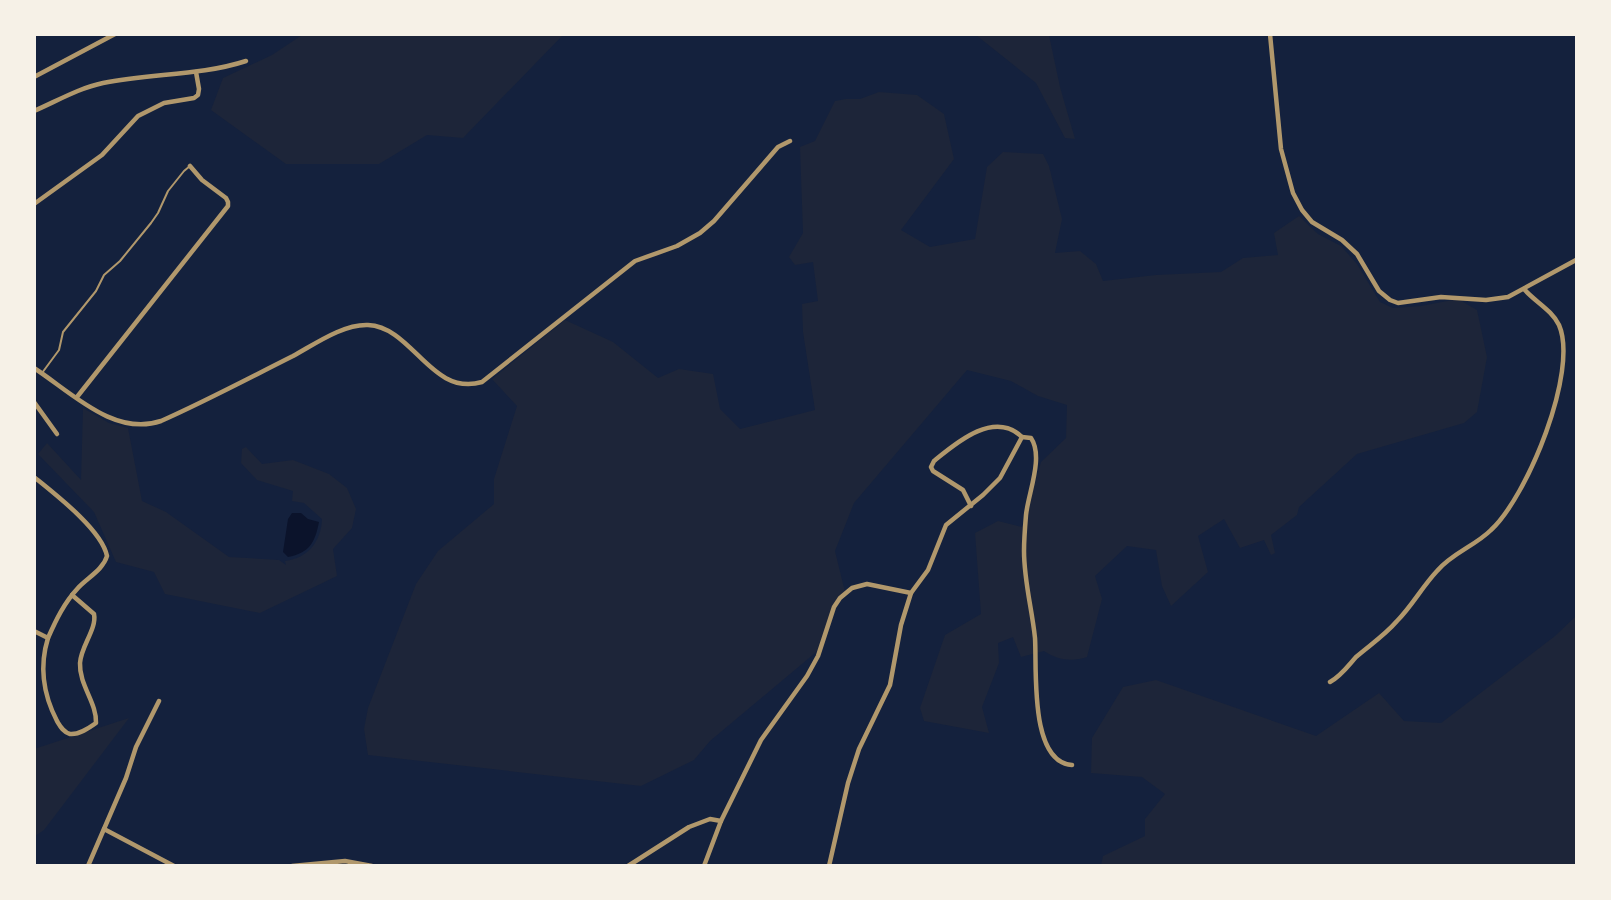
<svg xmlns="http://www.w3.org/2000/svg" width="1611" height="900" viewBox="0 0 1611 900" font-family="Arial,sans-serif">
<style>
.green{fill:#1d2539}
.water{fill:#0b132b}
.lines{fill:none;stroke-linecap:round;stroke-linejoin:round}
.service{stroke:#b1986c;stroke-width:2}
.minor{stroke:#b1986c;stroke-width:4.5}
</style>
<rect width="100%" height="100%" fill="#14213d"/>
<g class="green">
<path d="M302,35V34L563,35L463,138L427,135L379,164H286L211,110L223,78L272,55Z"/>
<path d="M976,35H1049L1060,87L1075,139L1065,138L1036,83Z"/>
<path d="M879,92L917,95L944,114L954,159L901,230L930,247L975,239L987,167L1003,152L1043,154L1049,166L1062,219L1055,253L1080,251L1096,264L1103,281L1156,275L1221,272L1243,258L1278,255L1274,233L1299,216L1318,234L1341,246L1357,264L1380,302L1393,308L1421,306L1458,299L1477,310L1487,357L1477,412L1464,423L1357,454L1299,507L1297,515L1271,535L1275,553L1271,555L1264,540L1240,548L1224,519L1198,536L1208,572L1171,606L1162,586L1156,550L1127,546L1095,576L1102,599L1087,657C1072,662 1057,660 1044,651L1021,657L1013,637L998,643L999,663L982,707L989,733L924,721L920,708L945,635L981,614L975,533L998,521L1022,527L1041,462L1066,438L1067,405L1038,396L1011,381L967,370L854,503L835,551L845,592L834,607L821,648L710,741L694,760L641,786L368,755L364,729L368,708L416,584L438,551L494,504V479L517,406L492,379L565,320L613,342L658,378L679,369L713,374L720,409L740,429L815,410L803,332L802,304L818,301L813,262L795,265L789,257L803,233L800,147L815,141L835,101L846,99H860Z"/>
<path d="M83,408L109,423L128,428L142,501L166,512L229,557L279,560L286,565L285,561C308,558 321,542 322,519L304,503L292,501L293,491L257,480L241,463L242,449L246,447L262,464L293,460L329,474L347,488L356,509L352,528L333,549L337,576L260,613L165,594L154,572L116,562L94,512L38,454L47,443L81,480Z"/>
<path d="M1576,616V865H1101L1103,856L1145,836V819L1165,794L1142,777L1091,773L1092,738L1123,687L1156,680L1316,736L1379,693L1404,721L1441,723L1555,636Z"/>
<path d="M129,718L44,830L35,836L34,749Z"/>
</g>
<path class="water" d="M292,513H301L308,519L319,522C315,543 309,553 288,557L283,552L288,519Z"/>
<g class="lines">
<path class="service" d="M42,373L59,350L63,332L96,291L104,275L120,261L151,223L158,213L168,191L184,171L190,166"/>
<g class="minor">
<path d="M1270,34L1281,149L1293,193L1302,210L1312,222L1342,240L1357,254L1379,291L1390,300L1398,303L1441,297L1486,300L1508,297L1576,260"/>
<path d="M34,77L115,34"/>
<path d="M34,111C57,101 79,88 103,83C151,73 200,76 246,61"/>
<path d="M34,204L102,155L138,116L164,103L194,98L198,95L199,89L196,72"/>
<path d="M34,368C71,392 114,437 161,421C206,401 249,378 293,356C315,344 343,324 368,325C413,327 431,397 482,382L635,261L677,246L700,233L714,221L778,147L790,141"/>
<path d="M77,397L228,206V202L226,198L202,180L190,166"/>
<path d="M34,402L57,434"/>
<path d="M1022,437L1031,438C1044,457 1028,494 1026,515C1025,527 1024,539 1024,551C1024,581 1032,609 1035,638C1037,668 1029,762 1072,765"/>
<path d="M34,477C55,494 102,530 107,556C103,570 87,578 78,588C64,603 56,620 48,638L34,631"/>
<path d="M971,506L963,490L933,471L931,467L934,461C956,443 994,410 1022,437"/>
<path d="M48,638C39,667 43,694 57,721C60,726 63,732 70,734C79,735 89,728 96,723C97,703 79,685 80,663C81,646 97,629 94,614L72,595"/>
<path d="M1330,682C1341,676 1348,666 1356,657C1370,645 1385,635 1397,621C1412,606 1422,587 1437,571C1452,553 1475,546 1491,530C1527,497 1579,371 1559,325C1552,310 1534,301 1524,289"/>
<path d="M104,829L174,866"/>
<path d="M88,866L126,778L136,747L159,701"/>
<path d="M292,866L345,861L372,866"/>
<path d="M628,866L689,827L710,819L721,821"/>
<path d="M704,866L721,821L761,740L807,676L818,656L834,607L840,598L852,588L867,584L911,593L928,570L946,525L983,495L1000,478L1022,437"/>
<path d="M829,866L848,783L859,749L890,685L901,625L911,593"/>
</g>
</g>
<rect width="1611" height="900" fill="none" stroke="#f6f1e7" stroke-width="72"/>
</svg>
